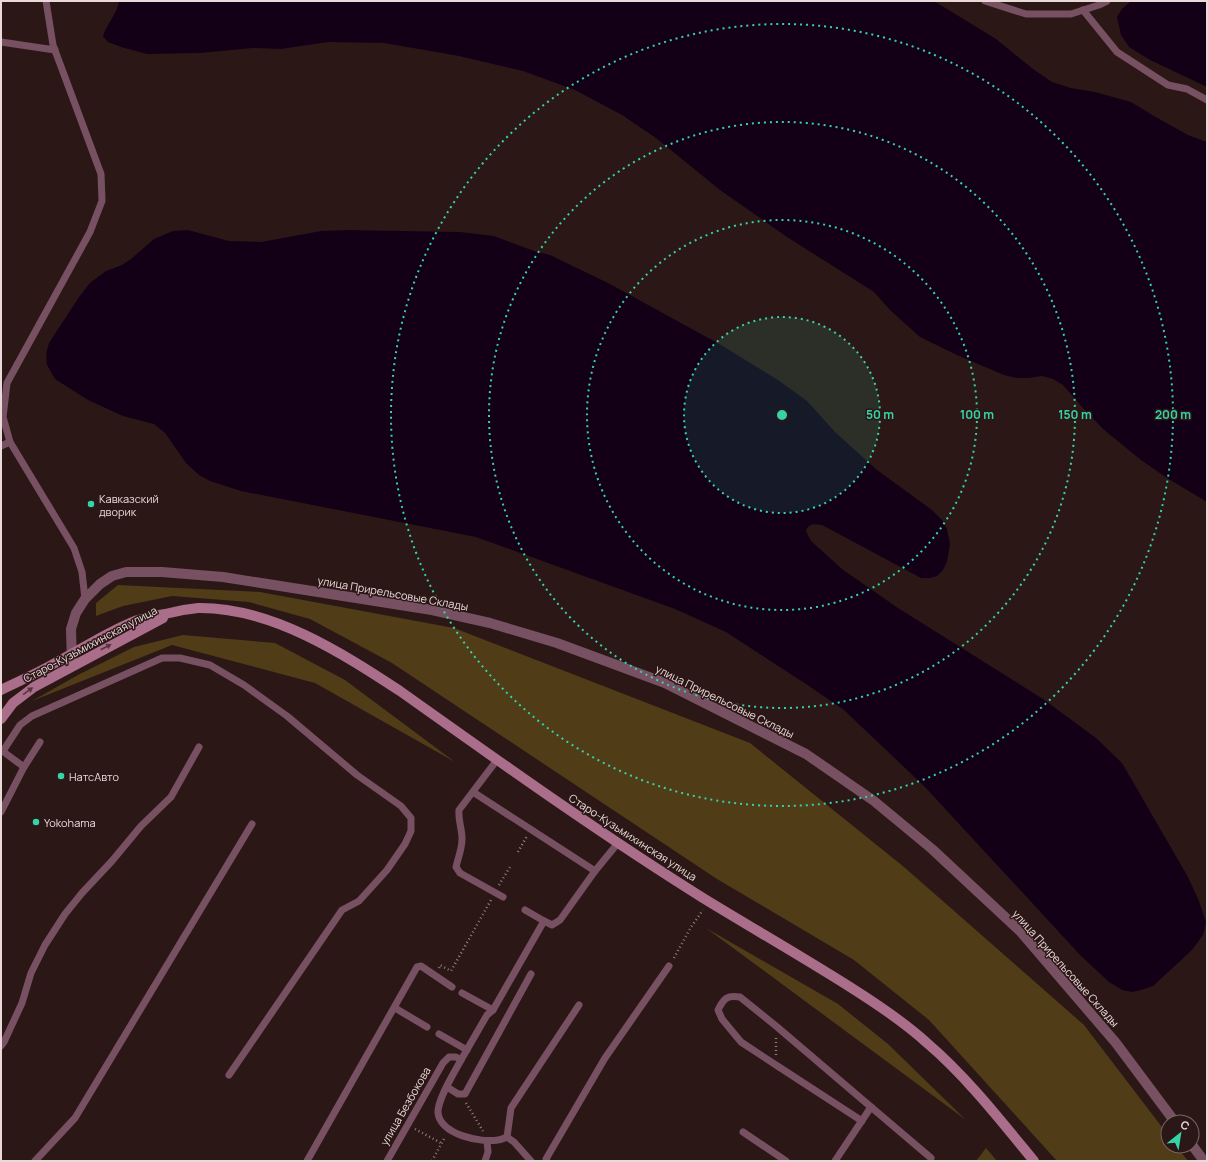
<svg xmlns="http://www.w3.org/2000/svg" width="1208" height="1162" viewBox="0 0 1208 1162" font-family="Manrope,sans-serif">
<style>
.green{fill:#503c17}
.water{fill:#130017}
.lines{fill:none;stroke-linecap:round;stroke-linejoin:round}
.path{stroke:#907f7e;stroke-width:2.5;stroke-dasharray:1 3;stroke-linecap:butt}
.lane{stroke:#775162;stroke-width:7}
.street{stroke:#775162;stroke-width:10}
.secondary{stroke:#aa6e8a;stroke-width:10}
.oneway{fill:#58353f}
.ring{fill:none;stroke:#35d4a7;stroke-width:2;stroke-dasharray:2 4}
.poi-dot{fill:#35d4a7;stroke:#2c1717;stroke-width:1.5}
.labels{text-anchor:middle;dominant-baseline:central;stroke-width:3;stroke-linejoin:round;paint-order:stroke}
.poi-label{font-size:11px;fill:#e9dad9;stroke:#2c1717;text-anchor:start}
.street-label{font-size:11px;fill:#e9dad9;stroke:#2c1717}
.centre{fill:#35d4a7;stroke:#2c1717;stroke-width:2}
.ring-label{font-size:12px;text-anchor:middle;font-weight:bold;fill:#35d4a7;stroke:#2c1717;stroke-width:3;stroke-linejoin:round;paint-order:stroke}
</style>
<rect width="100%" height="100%" fill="#2c1717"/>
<g class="green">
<path d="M118,585L260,592L454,628L750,743L904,867L1084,1025L1168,1135V1146H1176L1188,1161H1057L929,1020L854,960L717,879L392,663L310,619L249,602L172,596L123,606L96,616V603Z"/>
<path d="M183,635L275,643L345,680L455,762L315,683L172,645L32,701L78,675L134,647Z"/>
<path d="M706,928L838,1004L888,1044L966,1120Z"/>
<path d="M986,1148L997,1161H976Z"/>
</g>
<g class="water">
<path d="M119,1H934L996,39L1033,69L1052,82L1071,88L1095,92L1131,102L1154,116L1188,135L1207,142V502L1167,478L1141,460L1103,429L1083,408L1063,385L1053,379L1042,376L1029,378H1016L1004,375L957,355L920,337L890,310L874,292L787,237L720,190L656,138L622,115L575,90L523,71L459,56L384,43L328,42L281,49L253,48L200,53L147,54L121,47L108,42L103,36C107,24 117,14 119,1Z"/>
<path d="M1131,1H1207V87L1150,60L1129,47L1121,35L1117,17L1122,9Z"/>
<path d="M188,230L229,241L261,242L321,231L347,230L460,232L494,236L534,251L550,255L610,284L721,345L778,380L807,401L835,432L877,470L932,510L942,520L947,529L950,544L947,562L943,570L937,576L930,578H921L822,525C815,524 809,523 806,531L811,541L842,569L898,608L1043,699L1096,738L1122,763L1188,877L1199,901L1206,922L1205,927L1203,935L1192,950L1153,986L1141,990L1132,992L1122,990L1109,982L1081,956L925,787L844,710L806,684L726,632L675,609L476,537L241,491L210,481L199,475L186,463L165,433L154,424L123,416L88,400L55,379L47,365L46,354L49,343L79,297L90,283L106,271L122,265L131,259L154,239L173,231Z"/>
</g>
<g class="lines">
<g class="path">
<path d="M518,852L527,836"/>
<path d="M499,885L510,867"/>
<path d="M674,958L691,927L703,910"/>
<path d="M439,968L440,965L451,971L491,900"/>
<path d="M776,1055V1038"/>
<path d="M466,1103L483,1131"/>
<path d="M415,1129L441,1143"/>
<path d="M432,1161L445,1137"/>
</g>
<g class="lane">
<path d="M46,1L53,45L101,174L102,201L90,232L7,383L3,417L10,442L74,548L82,572L85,599"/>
<path d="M985,1L1026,14H1071L1099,5L1107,1"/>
<path d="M1083,10L1117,52L1168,85L1187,89L1207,100"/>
<path d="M1,42L55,50"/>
<path d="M1,446L10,442"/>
<path d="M1,750L24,767"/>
<path d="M3,751L20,725L32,716L162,658H180L210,665L244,685L287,716L357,775L401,806L411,818V831L405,844L387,870L359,901L342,910L229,1075"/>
<path d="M497,760L459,810C458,821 462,828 462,839C462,849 458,858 456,867L460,873L503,897"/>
<path d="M473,792L595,871"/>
<path d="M1,812L24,767L40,742"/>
<path d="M525,910L544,921"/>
<path d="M462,993L493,1010"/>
<path d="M395,1008L427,1027"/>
<path d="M439,1034L467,1050"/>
<path d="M1,1046L4,1042L22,1003L31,973L45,945L65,914L82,893L112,861L141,826L171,797L199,747"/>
<path d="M461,1060C454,1073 437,1100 438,1113C441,1135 481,1143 498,1140C501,1140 504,1138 507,1137L514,1142L531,1161"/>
<path d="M447,1087L458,1094H465L531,974"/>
<path d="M862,1121L779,1067L741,1042L722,1019L718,1010C724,998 727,995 740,997L776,1026L871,1107"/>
<path d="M743,1132L786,1161"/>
<path d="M507,1137L511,1108L579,1005"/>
<path d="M35,1161L75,1118L252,824"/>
<path d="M307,1161L417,967L421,966L452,987"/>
<path d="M387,1161L443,1063L449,1057H456L461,1060L487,1015L493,1010L544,921L552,925L560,920L595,871L618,843"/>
<path d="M485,1161L488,1152L487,1141"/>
<path d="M547,1161L546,1159L605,1058L669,966"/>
<path d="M835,1161L871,1107L931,1158"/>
</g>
<g class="street">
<path d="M72,662L71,629L76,613L85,599L100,584L112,576L126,572H162L223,577L432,610L490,623L557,643L665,683L806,754L874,801L932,849L1020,931L1116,1043L1175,1122"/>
<path d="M1192,1145L1204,1161"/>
</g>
<g class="secondary">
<path d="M1,690C19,681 38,673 55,663C80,650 104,634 130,623C141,618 153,616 165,614C176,611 187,609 198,608C271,607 342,653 400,691C500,762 599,833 703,898C752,928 801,956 850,987C877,1004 903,1021 927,1043C966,1076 1001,1121 1034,1161"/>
<path d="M1,719L13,703L34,687L163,618"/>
</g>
</g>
<defs><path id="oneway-solid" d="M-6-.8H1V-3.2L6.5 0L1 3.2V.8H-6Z"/></defs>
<g class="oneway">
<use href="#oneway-solid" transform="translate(106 647) rotate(-28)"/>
<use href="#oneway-solid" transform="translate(28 691) rotate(-36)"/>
</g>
<circle cx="782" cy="415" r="98" fill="#35d4a7" fill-opacity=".12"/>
<g class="ring">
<circle cx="782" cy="415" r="98"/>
<circle cx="782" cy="415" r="195"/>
<circle cx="782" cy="415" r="293"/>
<circle cx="782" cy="415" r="391"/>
</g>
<g class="poi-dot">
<circle cx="91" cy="504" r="4"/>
<circle cx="61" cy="776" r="4"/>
<circle cx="36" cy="822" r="4"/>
</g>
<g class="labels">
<g class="poi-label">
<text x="99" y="498">Кавказский<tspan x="99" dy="13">дворик</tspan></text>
<text x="69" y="776">НатсАвто</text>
<text x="44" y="822">Yokohama</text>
</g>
<g class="street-label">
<text transform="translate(393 593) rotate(10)">улица Прирельсовые Склады</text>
<text transform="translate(90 644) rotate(-28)">Старо-Кузьмихинская улица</text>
<text transform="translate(725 701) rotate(26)">улица Прирельсовые Склады</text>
<text transform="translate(633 837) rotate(33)">Старо-Кузьмихинская улица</text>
<text transform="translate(1066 968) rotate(48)">улица Прирельсовые Склады</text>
<text transform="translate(405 1106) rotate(-60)">улица Безбокова</text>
</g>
</g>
<circle cx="782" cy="415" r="6" class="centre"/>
<g class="ring-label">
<text x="880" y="419">50 m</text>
<text x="977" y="419">100 m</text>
<text x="1075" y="419">150 m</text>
<text x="1173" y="419">200 m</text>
</g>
<rect width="1208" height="1162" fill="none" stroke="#e9dad9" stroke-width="4"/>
<g transform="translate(1180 1134) rotate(30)"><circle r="19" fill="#2c1717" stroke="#786565"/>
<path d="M0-3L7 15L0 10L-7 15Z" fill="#35d4a7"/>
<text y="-6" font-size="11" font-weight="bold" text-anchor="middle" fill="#e9dad9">С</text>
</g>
</svg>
